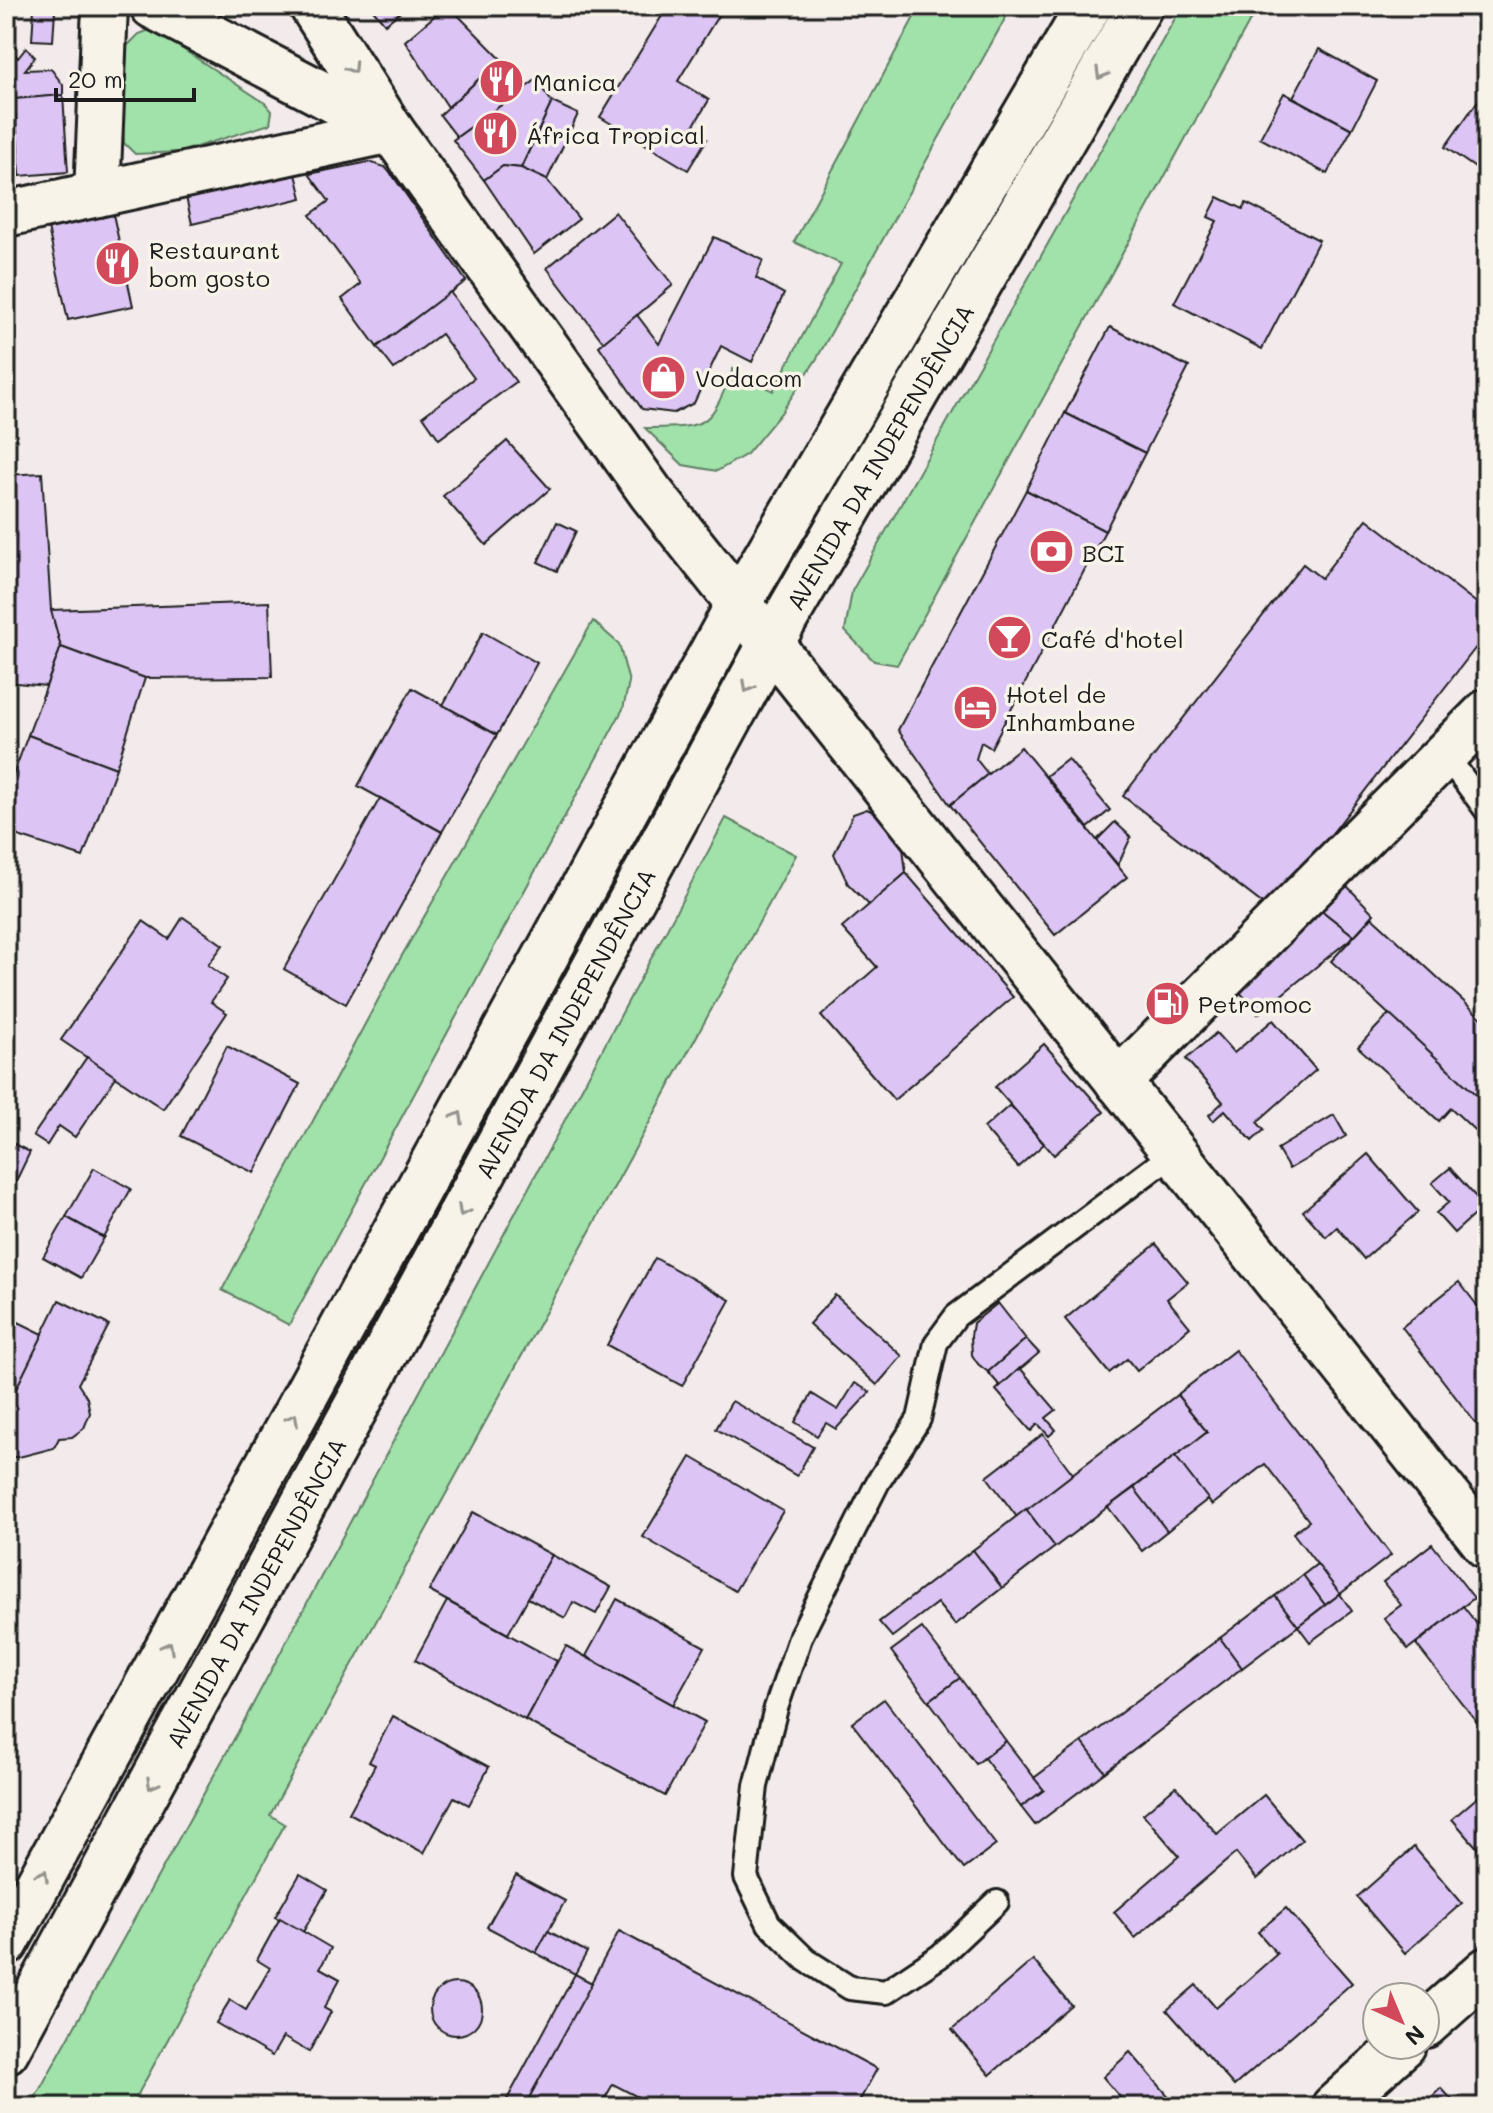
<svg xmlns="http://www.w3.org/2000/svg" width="1493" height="2113" viewBox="0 0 1493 2113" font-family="Mali,sans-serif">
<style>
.green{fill:#a1e1aa;stroke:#5e7e63;stroke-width:2}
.building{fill:#dcc5f5;stroke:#1c1c1c;stroke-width:2}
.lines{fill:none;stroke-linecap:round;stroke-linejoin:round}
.service-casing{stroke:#1c1c1c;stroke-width:28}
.minor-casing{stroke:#1c1c1c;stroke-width:50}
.secondary-casing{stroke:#1c1c1c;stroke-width:50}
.service{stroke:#f7f3e8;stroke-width:22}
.minor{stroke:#f7f3e8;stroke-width:44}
.secondary{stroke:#f7f3e8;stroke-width:44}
.oneway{stroke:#94928c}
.labels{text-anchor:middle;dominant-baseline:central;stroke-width:7;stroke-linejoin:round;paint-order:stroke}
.poi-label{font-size:24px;fill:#1c1c1c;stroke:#f7f3e8;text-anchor:start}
.street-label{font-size:24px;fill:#1c1c1c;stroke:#f7f3e8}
</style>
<rect width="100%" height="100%" fill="#f2eaeb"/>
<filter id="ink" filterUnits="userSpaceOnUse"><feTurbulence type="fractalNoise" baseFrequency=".0125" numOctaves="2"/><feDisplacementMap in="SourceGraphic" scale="16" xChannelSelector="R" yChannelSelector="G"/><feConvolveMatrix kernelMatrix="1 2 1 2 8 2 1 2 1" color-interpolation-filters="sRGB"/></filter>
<g filter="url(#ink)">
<g class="green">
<path d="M920,6H1012L816,360L781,413L747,454L717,471L683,465L645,428C709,427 709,429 733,369L773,391L841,264L794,242Z"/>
<path d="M1182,6H1258L897,665L874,661L845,631L852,591Z"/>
<path d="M152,29L265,103L272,111L270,124L180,152L135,154L124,143L122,114L127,46L139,34Z"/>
<path d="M593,621L619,644L629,682L623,709L289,1325L222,1290L400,959Z"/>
<path d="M726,818L796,855L270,1815L285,1824L131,2107H30L244,1721Z"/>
</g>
<g class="building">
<path d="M370,6H408L385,24Z"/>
<path d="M446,6H449L501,59L448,107L405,41Z"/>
<path d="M668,6H724L678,81L709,100L691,130L707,139L688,170L600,117Z"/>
<path d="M34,8L55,10L53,41L32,40Z"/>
<path d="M26,48L35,57L25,70L51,69L63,85V95L6,100V53L10,49L18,58Z"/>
<path d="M1319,49L1377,81L1352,129L1293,97Z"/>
<path d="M479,79L503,104L457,137L440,115Z"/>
<path d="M536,80L552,102L521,168L503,166L484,180L453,140Z"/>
<path d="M1487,88V176L1445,147Z"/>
<path d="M1284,93L1352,129L1327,174L1260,138Z"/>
<path d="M63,95L68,172L20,176L14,99Z"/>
<path d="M14,99L20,176L6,178V100Z"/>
<path d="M552,102L578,114L547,180L521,168Z"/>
<path d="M369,162L385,167L393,176L466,281L377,347L342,299L361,284L310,215L329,201L309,174Z"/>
<path d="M503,166L521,168L547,180L579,219L534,254L484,180Z"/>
<path d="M295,170L302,198L192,224L186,197Z"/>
<path d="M1218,197L1243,209L1246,203L1319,240L1262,349L1174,303L1217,221L1208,217Z"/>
<path d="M615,212L673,285L604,343L547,268Z"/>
<path d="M113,214L133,306L68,320L48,228Z"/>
<path d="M714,237L763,260L756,278L784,294L752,362L721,346L694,403L674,413L642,409L599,346L637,315L659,344Z"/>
<path d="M450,292L516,382L439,439L423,416L474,378L441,334L394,369L377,347Z"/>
<path d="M1110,327L1189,367L1145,453L1065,413Z"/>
<path d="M1065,413L1145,453L1105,531L1026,490Z"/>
<path d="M507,441L550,489L486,545L443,496Z"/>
<path d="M42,473L51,610L61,647L46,686L7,682L6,669V475Z"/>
<path d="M1026,490L1105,531L991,748L981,742L976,759L988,774L950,805L898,730Z"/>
<path d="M1367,519L1487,611V633L1272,911L1123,796L1303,564L1321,578Z"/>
<path d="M557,522L576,531L557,571L538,562Z"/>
<path d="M269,602L272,677L145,678L61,647L51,610Z"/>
<path d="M483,632L537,663L497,735L443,705Z"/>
<path d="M61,647L145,678L116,768L28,735Z"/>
<path d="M412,688L497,735L442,832L358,786Z"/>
<path d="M28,735L116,768L83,857L6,832V794Z"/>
<path d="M1021,747L1127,877L1055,935L950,805Z"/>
<path d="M1068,759L1110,810L1088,828L1046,776Z"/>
<path d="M380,798L442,832L346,1004L284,969Z"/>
<path d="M867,809L879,815L902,839L906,873L869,905L848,884L834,854L853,814Z"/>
<path d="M1115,822L1131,837L1118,865L1097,840Z"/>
<path d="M906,873L1013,997L894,1100L821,1016L877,967L842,928Z"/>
<path d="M1347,886L1374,914L1354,936L1321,910Z"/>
<path d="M1317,907L1354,936L1258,1014L1229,979Z"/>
<path d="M183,917L223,945L208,965L227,979L211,1002L227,1013L163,1109L61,1040L143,921L169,939Z"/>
<path d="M1372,917L1487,1023V1105L1331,961Z"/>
<path d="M1389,1014L1487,1105V1142L1451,1108L1439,1121L1358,1047Z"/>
<path d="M1273,1020L1316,1070L1257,1122L1264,1130L1252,1141L1225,1110L1213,1121L1209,1115L1223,1102L1186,1059L1216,1033L1234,1053Z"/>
<path d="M1044,1044L1104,1112L1054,1155L995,1087Z"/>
<path d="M227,1046L300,1084L254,1173L181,1136Z"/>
<path d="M87,1057L116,1077L75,1137L59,1126L47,1145L33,1136Z"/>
<path d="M1010,1105L1044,1144L1018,1167L984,1128Z"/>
<path d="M1334,1115L1346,1136L1289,1169L1277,1149Z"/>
<path d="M6,1140L30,1152L6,1202Z"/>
<path d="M1368,1154L1418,1212L1364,1259L1337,1227L1326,1237L1303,1211Z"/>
<path d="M94,1168L131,1189L104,1238L66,1217Z"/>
<path d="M1450,1168L1484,1206L1454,1233L1436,1213L1449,1202L1432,1183Z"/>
<path d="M66,1217L104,1238L81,1278L43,1257Z"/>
<path d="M1156,1244L1188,1282L1167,1299L1190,1327L1137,1371L1127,1359L1109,1373L1065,1319Z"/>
<path d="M655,1258L730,1300L682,1386L607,1345Z"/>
<path d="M1459,1282L1487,1318V1438L1402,1327Z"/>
<path d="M835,1295L902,1356L877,1385L809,1324Z"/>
<path d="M59,1300L109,1325L78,1384L87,1398L90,1413L84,1428L72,1437L59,1438L54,1448L19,1457H8L6,1456V1409Z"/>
<path d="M998,1303L1026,1339L988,1372L978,1364L972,1355L971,1336L973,1323Z"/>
<path d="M6,1316L43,1334L6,1409Z"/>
<path d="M1026,1339L1039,1353L1000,1386L988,1372Z"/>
<path d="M1235,1350L1391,1555L1340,1594L1293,1533L1309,1521L1265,1464L1212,1505L1175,1456L1207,1432L1177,1395Z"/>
<path d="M1020,1368L1056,1410L1046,1418L1056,1430L1049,1436L1038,1424L1031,1431L996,1390Z"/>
<path d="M855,1383L870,1392L836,1429L826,1423L817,1436L795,1422L812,1394L838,1410Z"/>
<path d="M1177,1395L1207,1432L1055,1547L1026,1509Z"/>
<path d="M732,1401L813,1447L797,1476L716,1429Z"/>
<path d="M1043,1434L1073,1474L1017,1517L987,1477Z"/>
<path d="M1175,1456L1208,1499L1167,1531L1134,1488Z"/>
<path d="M691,1457L783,1511L735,1591L643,1537Z"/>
<path d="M1134,1488L1167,1531L1142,1551L1108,1507Z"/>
<path d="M1026,1509L1055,1547L1002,1588L973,1550Z"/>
<path d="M473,1512L552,1555L508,1634L429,1591Z"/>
<path d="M1432,1544L1474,1598L1408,1649L1384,1618L1401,1605L1383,1582Z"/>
<path d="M973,1550L1002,1588L955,1625L937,1603L892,1637L879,1622Z"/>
<path d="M552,1555L611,1587L596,1614L573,1602L565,1618L528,1598Z"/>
<path d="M1317,1564L1340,1594L1325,1605L1303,1575Z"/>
<path d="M1303,1575L1325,1605L1298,1626L1275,1596Z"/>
<path d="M1340,1594L1352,1611L1310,1642L1298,1626Z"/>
<path d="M1275,1596L1298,1626L1242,1668L1220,1638Z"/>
<path d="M617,1599L705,1647L673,1705L586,1656Z"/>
<path d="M447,1601L557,1661L525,1720L415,1660Z"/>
<path d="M1463,1606L1487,1637V1735L1416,1644Z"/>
<path d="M922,1628L960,1678L929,1701L891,1651Z"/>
<path d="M1220,1638L1242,1668L1105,1772L1082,1742Z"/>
<path d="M566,1646L705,1722L665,1796L525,1720Z"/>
<path d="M960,1678L1006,1741L976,1764L929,1701Z"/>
<path d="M884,1699L996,1845L964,1869L852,1723Z"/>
<path d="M393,1716L489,1767L469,1805L454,1797L424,1853L349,1813L375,1765L369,1762Z"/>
<path d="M1006,1741L1044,1790L1021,1807L984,1758Z"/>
<path d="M1082,1742L1105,1772L1035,1825L1021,1807L1044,1790L1034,1778Z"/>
<path d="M1176,1786L1217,1834L1264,1795L1302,1840L1257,1879L1236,1853L1135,1938L1114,1912L1179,1856L1143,1814Z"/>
<path d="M1487,1789V1859L1452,1819Z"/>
<path d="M1414,1847L1462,1903L1405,1953L1357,1897Z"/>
<path d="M300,1874L327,1890L303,1932L275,1917Z"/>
<path d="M516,1875L565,1901L536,1953L487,1927Z"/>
<path d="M1286,1908L1352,1983L1234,2086L1167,2010L1196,1985L1216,2008L1277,1954L1258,1932Z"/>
<path d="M280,1918L331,1948L320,1968L340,1979L324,2008L331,2012L309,2052L283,2037L272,2056L216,2023L230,2000L246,2010L270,1968L257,1960Z"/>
<path d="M548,1931L587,1952L575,1974L536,1953Z"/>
<path d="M619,1931L877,2069L856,2107H657L613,2084L600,2107H524Z"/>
<path d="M1033,1960L1071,2005L990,2075L952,2030Z"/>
<path d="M575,1974L592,1983L524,2107H503Z"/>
<circle cx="456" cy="2009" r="26"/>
<path d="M1130,2052L1178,2107H1111L1121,2098L1103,2077Z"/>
<path d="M1441,2088L1459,2107H1421Z"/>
</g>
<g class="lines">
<defs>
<g id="service">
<path d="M1445,754L1487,811"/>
<path d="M997,1902L940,1956L886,1992L850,1988L806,1960L769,1924L746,1877L756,1786L776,1708L801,1635L878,1482L919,1419L936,1343L956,1316L1174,1153"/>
</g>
<g id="minor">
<path d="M153,6L389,129"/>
<path d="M312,6L391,130L651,493L1487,1546"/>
<path d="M97,194L105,6"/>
<path d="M6,214L391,130"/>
<path d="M1118,1082L1487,712"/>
<path d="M1425,2025L1487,1970"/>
<path d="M1334,2107L1403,2045"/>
</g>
<g id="secondary">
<path d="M6,1943L738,605L1089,6"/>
<path id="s1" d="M6,2051L770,645L1140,6"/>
</g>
</defs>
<use href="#service" class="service-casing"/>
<use href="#minor" class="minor-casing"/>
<use href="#secondary" class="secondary-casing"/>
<use href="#service" class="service"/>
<use href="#minor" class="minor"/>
<use href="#secondary" class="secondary"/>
</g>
<defs><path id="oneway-chevron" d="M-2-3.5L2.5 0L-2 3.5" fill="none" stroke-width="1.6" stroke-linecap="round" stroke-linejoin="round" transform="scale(2)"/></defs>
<g class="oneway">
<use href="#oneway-chevron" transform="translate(352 68) rotate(58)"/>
<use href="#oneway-chevron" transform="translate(1101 74) rotate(120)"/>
<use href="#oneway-chevron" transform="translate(748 687) rotate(119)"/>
<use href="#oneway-chevron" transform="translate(458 1117) rotate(-61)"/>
<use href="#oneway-chevron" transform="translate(463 1211) rotate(119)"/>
<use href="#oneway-chevron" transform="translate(293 1419) rotate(-61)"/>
<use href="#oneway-chevron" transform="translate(168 1647) rotate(-61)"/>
<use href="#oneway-chevron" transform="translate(152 1784) rotate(119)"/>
<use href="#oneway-chevron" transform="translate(43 1875) rotate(-61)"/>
</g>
</g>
<defs>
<symbol id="restaurant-disc" viewBox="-11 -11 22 22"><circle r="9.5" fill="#d1495b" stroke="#f7f3e8"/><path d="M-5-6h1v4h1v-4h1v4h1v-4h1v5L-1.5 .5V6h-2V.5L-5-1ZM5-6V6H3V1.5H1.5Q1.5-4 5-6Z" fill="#fff"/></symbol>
<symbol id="shop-disc" viewBox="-11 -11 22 22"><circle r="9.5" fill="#d1495b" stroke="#f7f3e8"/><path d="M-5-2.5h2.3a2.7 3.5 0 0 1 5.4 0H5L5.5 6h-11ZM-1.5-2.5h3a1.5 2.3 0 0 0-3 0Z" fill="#fff"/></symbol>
<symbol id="bank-disc" viewBox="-11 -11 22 22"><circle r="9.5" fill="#d1495b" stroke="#f7f3e8"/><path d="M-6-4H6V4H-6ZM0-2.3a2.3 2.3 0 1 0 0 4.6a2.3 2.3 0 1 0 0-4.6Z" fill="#fff"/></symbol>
<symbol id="bar-disc" viewBox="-11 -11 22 22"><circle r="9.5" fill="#d1495b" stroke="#f7f3e8"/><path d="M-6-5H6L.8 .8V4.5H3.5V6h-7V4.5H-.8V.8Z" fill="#fff"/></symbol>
<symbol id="hotel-disc" viewBox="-11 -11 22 22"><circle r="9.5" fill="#d1495b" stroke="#f7f3e8"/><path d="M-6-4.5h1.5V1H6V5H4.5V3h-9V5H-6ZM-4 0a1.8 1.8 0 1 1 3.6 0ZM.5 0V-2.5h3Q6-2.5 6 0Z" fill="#fff"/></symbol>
<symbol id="fuel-disc" viewBox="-11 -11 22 22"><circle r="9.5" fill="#d1495b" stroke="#f7f3e8"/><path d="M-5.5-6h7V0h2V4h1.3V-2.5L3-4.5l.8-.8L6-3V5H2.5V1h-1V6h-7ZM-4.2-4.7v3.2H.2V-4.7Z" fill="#fff"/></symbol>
</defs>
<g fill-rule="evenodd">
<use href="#restaurant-disc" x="476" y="56" width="51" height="51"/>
<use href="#restaurant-disc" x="470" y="108" width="51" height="51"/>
<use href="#restaurant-disc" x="92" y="238" width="51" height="51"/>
<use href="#shop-disc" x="638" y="352" width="51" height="51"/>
<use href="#bank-disc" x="1026" y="526" width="51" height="51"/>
<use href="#bar-disc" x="984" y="612" width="51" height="51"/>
<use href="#hotel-disc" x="950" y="682" width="51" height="51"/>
<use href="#fuel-disc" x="1142" y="978" width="51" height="51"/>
</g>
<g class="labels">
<g class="poi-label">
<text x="533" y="81">Manica</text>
<text x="526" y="134">África Tropical</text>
<text x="149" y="249">Restaurant<tspan x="149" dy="28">bom gosto</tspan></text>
<text x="695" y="377">Vodacom</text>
<text x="1082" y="552">BCI</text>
<text x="1041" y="638">Café d'hotel</text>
<text x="1006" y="693">Hotel de<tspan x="1006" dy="28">Inhambane</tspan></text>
<text x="1198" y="1003">Petromoc</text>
</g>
<g class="street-label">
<text stroke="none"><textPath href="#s1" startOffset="1818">AVENIDA DA INDEPENDÊNCIA</textPath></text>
<text stroke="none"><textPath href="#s1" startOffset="1170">AVENIDA DA INDEPENDÊNCIA</textPath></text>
<text stroke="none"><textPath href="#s1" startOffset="522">AVENIDA DA INDEPENDÊNCIA</textPath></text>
</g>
</g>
<rect width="1493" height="2113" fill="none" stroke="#f7f3e8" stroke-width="32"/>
<rect x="16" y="16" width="1461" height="2081" fill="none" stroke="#1c1c1c" stroke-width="3" filter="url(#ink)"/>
<g transform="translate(1401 2021) rotate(136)"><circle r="38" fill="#f7f3e8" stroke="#9f9d96" stroke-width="2"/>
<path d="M0-6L14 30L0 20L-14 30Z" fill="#d1495b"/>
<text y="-12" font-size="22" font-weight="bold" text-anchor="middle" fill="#1c1c1c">N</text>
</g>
<path d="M56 88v12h138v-12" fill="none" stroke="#1c1c1c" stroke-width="4"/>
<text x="68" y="88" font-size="24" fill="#1c1c1c" stroke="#f7f3e8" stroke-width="6" paint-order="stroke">20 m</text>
</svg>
